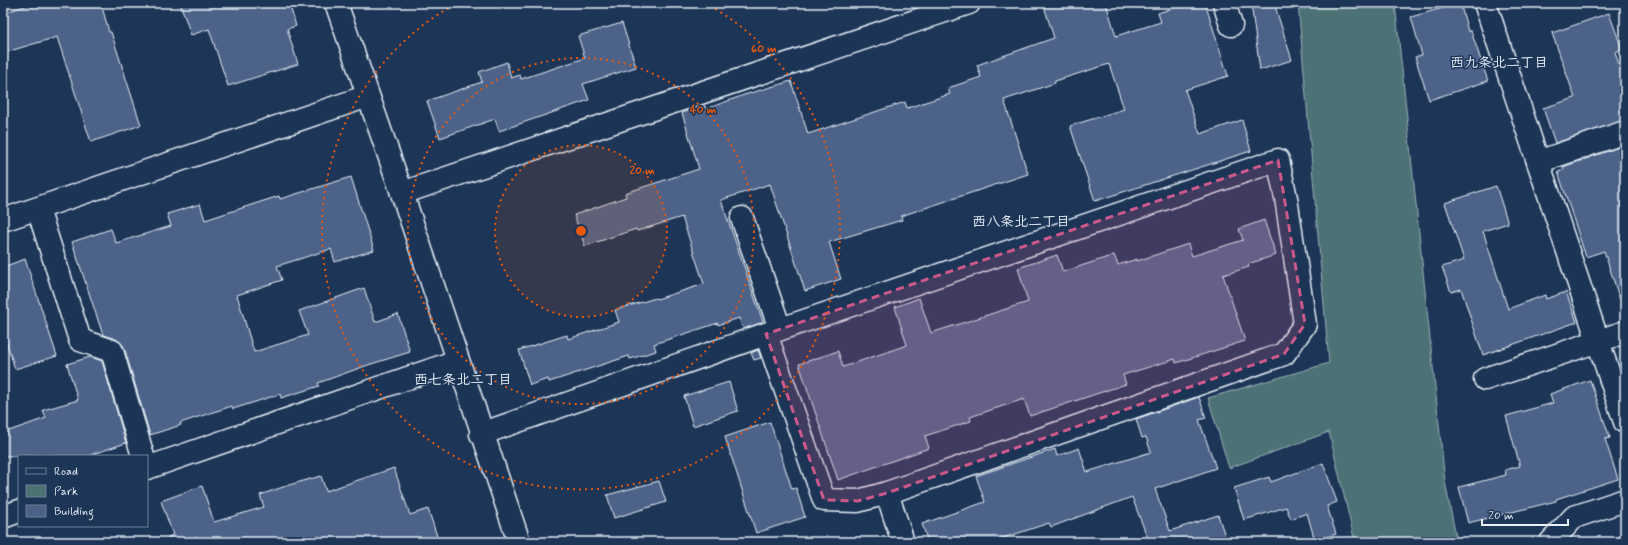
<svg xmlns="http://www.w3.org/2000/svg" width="1628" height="545" viewBox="0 0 1628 545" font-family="Mynerve,'Klee One',sans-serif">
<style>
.green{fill:#4d7274;stroke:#9ab2b6}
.building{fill:#4d6289;stroke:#e8f1f8}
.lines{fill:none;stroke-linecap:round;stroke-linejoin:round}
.minor-casing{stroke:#e8f1f8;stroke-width:25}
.minor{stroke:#1d3557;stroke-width:22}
.marked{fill:#cd598a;fill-opacity:0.2;stroke:#cd598a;stroke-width:3;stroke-dasharray:8 5;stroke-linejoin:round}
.ring{fill:none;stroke:#e8590c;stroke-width:2;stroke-dasharray:2 4}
.labels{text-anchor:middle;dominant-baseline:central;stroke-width:3;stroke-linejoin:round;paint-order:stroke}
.neighbourhood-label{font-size:14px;font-weight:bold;fill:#e8f1f8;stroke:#1d3557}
.centre{fill:#e8590c;stroke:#1d3557;stroke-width:2}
.ring-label{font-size:12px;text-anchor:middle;font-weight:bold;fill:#e8590c;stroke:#1d3557;stroke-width:3;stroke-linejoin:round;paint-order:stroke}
</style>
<rect width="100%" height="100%" fill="#1d3557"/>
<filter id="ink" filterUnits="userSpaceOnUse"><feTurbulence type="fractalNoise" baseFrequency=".025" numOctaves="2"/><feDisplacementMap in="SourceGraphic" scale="8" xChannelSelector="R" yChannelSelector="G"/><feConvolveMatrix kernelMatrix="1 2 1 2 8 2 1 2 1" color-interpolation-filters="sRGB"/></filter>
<g filter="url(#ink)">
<path class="green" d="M1298,3H1395L1445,482L1457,542H1355L1329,432L1229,468L1208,398L1329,363Z"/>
<g class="building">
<path d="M34,3H101L109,32H111L141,125L91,142L57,37L3,53V13Z"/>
<path d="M180,3H289L296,26L287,29L298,64L228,86L209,29L191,35Z"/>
<path d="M1043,3H1106L1116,36L1161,22L1158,13L1188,3H1205L1228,76L1185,90L1200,134L1242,120L1251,151L1095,201L1070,126L1124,109L1109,64L1055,81V83L1004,100L1028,174L901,216L902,220L829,242L841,279L805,291L770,184L721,200L763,322L743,329L739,318L718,325V323L654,344L656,351L630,359L629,356L549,382L548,379L530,385L519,350L567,335L568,339L619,322L615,310L656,298L657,299L704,284L682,217L637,231L636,229L585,246L574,215L626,197L625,193L699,169L682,113L705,106L706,109L744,95L791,81L808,134L905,102L907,108L950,94L948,88L981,77L977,65L1054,38Z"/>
<path d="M1251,3H1274L1292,60L1260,70Z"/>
<path d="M1460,3L1468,31H1471L1488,81L1429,100L1415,57L1422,55L1411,17Z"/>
<path d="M1609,13L1622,49L1615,52L1625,84V120L1555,143L1543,108L1575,98L1552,33Z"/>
<path d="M622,23L636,67L583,84L589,100L499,131L495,119L440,138L427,101L482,82L479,72L507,62L511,78L520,75L521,79L585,58L578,36Z"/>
<path d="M1625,145V302L1621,303L1604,251L1586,257L1558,172L1564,170L1563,167Z"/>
<path d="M351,177L374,250L335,262L331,249L277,266L282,280L237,295L254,352L308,335L299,311L364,288L375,322L398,314L410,352L368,365L318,383L319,386L281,398L280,394L233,409L232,406L180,423L181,425L150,435L124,347L121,343L116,339L103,335L72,242L111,229L116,243L171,226L167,214L200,204L205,220L279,196L280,199Z"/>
<path d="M1496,186L1508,223L1483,231L1508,309L1545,295L1546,299L1566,292L1577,322L1483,355L1461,289L1451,292L1442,267L1464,260L1445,203Z"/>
<path d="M1264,220L1276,255L1248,264L1249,267L1223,275L1245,341L1176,363L1175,359L1123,375L1126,384L1030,416L1024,399L970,417L971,421L925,436L929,448L838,480L799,364L838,351L843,367L907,345L895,307L919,298L931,333L1028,302L1018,268L1057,255L1063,272L1114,255L1118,265L1137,259V261L1188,244L1192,256L1243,240L1239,229Z"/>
<path d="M25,259L57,356L15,369L3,331V267Z"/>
<path d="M758,350L761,358L754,360L751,353Z"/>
<path d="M90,357L102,361L126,443L87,456H3V433L46,418L43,410L78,400L67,364Z"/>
<path d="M1590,380L1610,438L1605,439L1618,479L1556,499V501L1468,523L1459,487L1506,475L1505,470L1520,466L1506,416L1553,403L1550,394Z"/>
<path d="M729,382L738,411L693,426L684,396Z"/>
<path d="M1199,397L1206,418L1199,420L1216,468L1155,489L1170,531L1218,515L1227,542H1149L1132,497L1051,527L1049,523L991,542H928L922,524L985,502L976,476L1055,449L1057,456L1079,448L1087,472L1151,452L1146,437L1142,438L1136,419Z"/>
<path d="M770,422L792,489L796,488L805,517L756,533L725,437Z"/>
<path d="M1323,463L1337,502L1327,506L1336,534L1315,541L1307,513L1291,519L1286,507L1244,520L1234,488L1269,477L1271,482Z"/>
<path d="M394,468L410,515L428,509L439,542H169L168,537L173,535L161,501L202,486L214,522L264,507L260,495L289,485L321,476L326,491Z"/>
<path d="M659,481L666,502L614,518L607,495Z"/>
</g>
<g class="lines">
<defs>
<g id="minor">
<path d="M336,3L402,193L519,542"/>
<path d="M1224,3L1231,25"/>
<path d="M1485,3L1625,422"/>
<path d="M1538,162L1625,132"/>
<path d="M402,193L969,3"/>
<path d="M38,209L80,340L112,351L143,456"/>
<path d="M742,218L780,329"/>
<path d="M3,220L368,96"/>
<path d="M1485,379L1625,332"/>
<path d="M481,434L766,334L1278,160L1286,198L1305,324L1284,354L887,493L858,501L824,500L766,334"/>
<path d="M147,468L457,361"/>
<path d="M887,493L903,542"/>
<path d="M3,517L19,511"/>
<path d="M1551,542L1574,517L1625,500"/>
</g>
</defs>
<use href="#minor" class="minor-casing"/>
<use href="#minor" class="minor"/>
</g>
</g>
<path class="marked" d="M1278,160L1305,324L1284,354L887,493L858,501L824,500L766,334Z"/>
<circle cx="581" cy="231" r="86" fill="#e8590c" fill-opacity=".12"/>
<g class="ring">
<circle cx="581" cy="231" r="86"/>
<circle cx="581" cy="231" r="173"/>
<path d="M705 3A259 259 0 1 1 457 3"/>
</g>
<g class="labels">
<g class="neighbourhood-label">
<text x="1499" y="63">西九条北二丁目</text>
<text x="1021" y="222">西八条北二丁目</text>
<text x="463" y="380">西七条北二丁目</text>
</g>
</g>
<circle cx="581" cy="231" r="6" class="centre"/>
<g class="ring-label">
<text x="764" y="52">60 m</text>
<text x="703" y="113">40 m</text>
<text x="642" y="174">20 m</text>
</g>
<rect width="1628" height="545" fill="none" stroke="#1d3557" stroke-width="16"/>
<rect x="8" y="8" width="1612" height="529" fill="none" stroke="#e8f1f8" stroke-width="1.5" filter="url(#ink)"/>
<rect x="18" y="455" width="130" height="72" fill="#1d3557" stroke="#6e8097"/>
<rect x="26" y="468" width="20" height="6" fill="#1d3557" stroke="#6e8097"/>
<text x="54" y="475" font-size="12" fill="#e8f1f8">Road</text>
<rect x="26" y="485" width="20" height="12" fill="#4d7274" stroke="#6e8097"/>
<text x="54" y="495" font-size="12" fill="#e8f1f8">Park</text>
<rect x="26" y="505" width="20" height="12" fill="#4d6289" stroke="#6e8097"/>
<text x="54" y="515" font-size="12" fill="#e8f1f8">Building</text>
<path d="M1482 519v6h86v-6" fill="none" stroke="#e8f1f8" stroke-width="2"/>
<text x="1488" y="519" font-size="12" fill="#e8f1f8" stroke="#1d3557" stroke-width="3" paint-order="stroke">20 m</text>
</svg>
